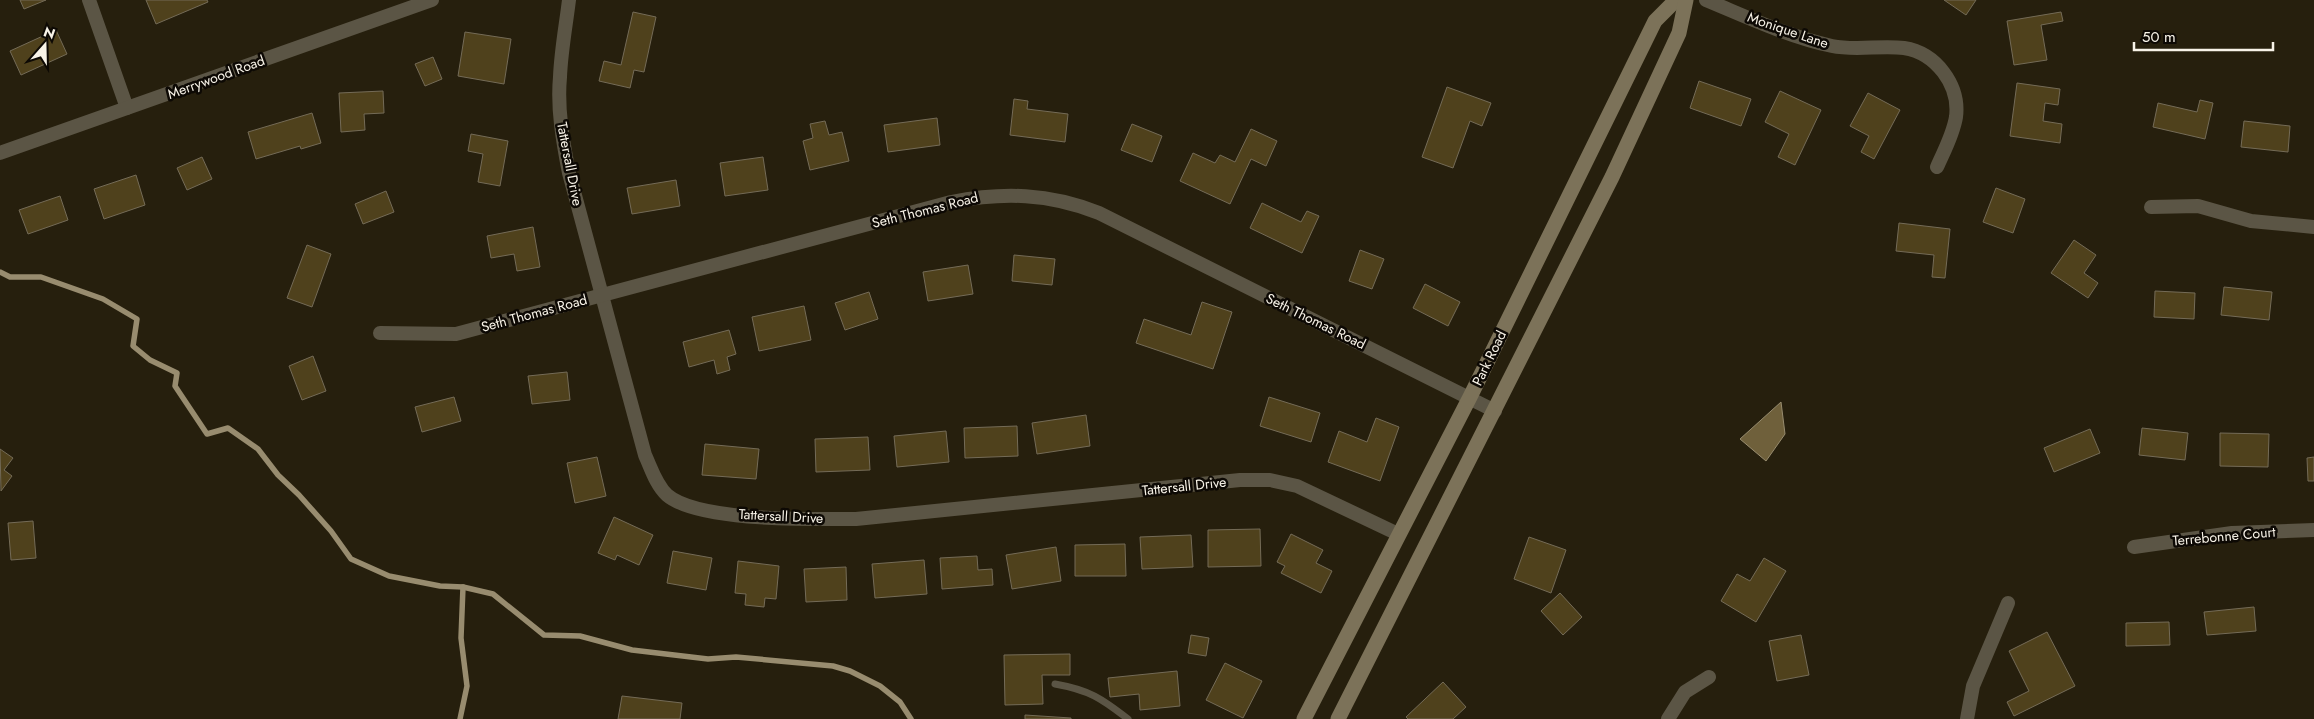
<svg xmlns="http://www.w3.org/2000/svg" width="2314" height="719" viewBox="0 0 2314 719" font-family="Jost,sans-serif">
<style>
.water{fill:#6f603b;stroke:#988c6f}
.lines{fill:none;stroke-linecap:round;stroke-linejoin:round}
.stream{stroke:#988c6f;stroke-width:5.5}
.building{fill:#4f411c;stroke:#746b57}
.lane{stroke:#5b5545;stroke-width:7}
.street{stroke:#5b5545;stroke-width:14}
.secondary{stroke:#7c7259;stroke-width:15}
.labels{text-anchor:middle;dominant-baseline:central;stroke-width:5;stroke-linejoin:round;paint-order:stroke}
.street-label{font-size:14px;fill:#f8f3e8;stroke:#0d0904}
</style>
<rect width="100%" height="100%" fill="#261f0d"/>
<path class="water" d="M1781,402L1785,434L1766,461L1740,439Z"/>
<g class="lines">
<g class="stream">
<path d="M0,272L10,277H41L103,299L137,319L133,346L150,360L177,373L175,386L207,434L228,428L258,449L278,475L299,495L331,531L351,559L389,576L440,586L463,587L493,594L544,635L580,636L632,650L708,659L736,657L833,666L850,671L880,686L900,702L911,719"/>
<path d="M460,719L467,686L461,638L463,587"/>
</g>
</g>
<g class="building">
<path d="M20,0H46L24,9Z"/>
<path d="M146,0H207L208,2L156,24Z"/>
<path d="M1944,0H1976L1966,15Z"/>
<path d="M633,12L656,17L644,72L634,70L630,88L599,81L604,61L621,65Z"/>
<path d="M2061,12L2063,21L2041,25L2047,60L2014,65L2007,21Z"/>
<path d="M56,30L67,54L21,75L10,51Z"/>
<path d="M465,32L511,39L504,84L458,76Z"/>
<path d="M433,57L442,79L425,86L415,64Z"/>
<path d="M1699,81L1751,99L1741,126L1690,108Z"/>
<path d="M2017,83L2060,89L2058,105L2045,103L2043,121L2062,124L2060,143L2010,136Z"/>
<path d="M1447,87L1491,103L1482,126L1470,121L1453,168L1422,157Z"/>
<path d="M383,91L384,113L364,114L365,130L341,132L339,93Z"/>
<path d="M1780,91L1821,110L1795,165L1778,157L1789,134L1765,122Z"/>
<path d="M1868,93L1900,110L1874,159L1861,152L1869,136L1850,126Z"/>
<path d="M1014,99L1028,101L1027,109L1068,114L1065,142L1010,135Z"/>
<path d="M2200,100L2213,103L2205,139L2153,127L2158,103L2197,112Z"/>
<path d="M312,113L321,143L301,149L300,146L256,159L248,132Z"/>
<path d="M937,118L940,145L888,152L884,125Z"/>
<path d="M825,121L829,135L842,132L849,161L810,170L803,141L813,138L810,124Z"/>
<path d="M2244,121L2290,126L2288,152L2241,147Z"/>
<path d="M1132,124L1162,136L1152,162L1121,150Z"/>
<path d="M1251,129L1277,141L1266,166L1251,159L1230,204L1180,181L1193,153L1215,163L1220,155L1235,162Z"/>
<path d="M471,134L508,141L500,186L478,182L483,154L468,151Z"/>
<path d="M202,157L212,179L187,190L177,168Z"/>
<path d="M763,157L768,190L725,196L720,163Z"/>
<path d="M136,175L145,205L104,219L94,189Z"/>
<path d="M676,180L680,206L632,214L627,188Z"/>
<path d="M1996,188L2025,199L2013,233L1983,222Z"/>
<path d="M386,191L394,212L363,224L355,204Z"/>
<path d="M60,196L68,220L28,234L19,210Z"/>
<path d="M1262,203L1301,222L1307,211L1319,216L1302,253L1250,228Z"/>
<path d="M1899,223L1950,229L1945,278L1932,277L1934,255L1896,251Z"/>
<path d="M533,227L540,267L517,271L514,254L491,258L487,236Z"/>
<path d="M2074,240L2096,255L2084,273L2098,283L2088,298L2051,273Z"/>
<path d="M307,245L331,254L312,307L287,298Z"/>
<path d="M1360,250L1384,259L1372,289L1349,281Z"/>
<path d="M1014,255L1055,259L1052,285L1012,281Z"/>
<path d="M968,265L973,294L928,301L923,272Z"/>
<path d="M1425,284L1460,302L1448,326L1413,308Z"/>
<path d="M2224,287L2272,292L2269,320L2221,315Z"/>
<path d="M2155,291L2195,293L2194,319L2154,317Z"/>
<path d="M869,292L878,319L845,330L835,303Z"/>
<path d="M1202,302L1232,312L1213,369L1136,343L1144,319L1191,335Z"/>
<path d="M804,306L811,340L759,351L752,317Z"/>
<path d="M729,330L736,354L727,357L730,370L717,374L714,360L689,367L683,342Z"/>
<path d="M313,356L326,391L302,400L289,366Z"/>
<path d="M567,372L570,400L532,404L528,376Z"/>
<path d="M454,397L461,421L422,432L415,407Z"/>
<path d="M1269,397L1320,413L1311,442L1260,426Z"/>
<path d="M1086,415L1090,446L1037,454L1032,423Z"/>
<path d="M1376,418L1399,427L1380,481L1328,462L1339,431L1367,442Z"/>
<path d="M1017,426L1018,456L965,458L964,428Z"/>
<path d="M2142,428L2188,433L2185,460L2139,455Z"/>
<path d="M2090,429L2100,453L2054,472L2044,448Z"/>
<path d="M946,431L949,462L897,467L894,436Z"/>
<path d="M2220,433L2269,434L2268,467L2220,466Z"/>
<path d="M868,437L870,470L816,472L815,439Z"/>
<path d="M705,444L759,449L756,479L702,475Z"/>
<path d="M0,449L13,458L4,470L12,476L1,491Z"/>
<path d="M597,457L606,496L575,503L567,463Z"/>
<path d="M2314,457V481H2308L2307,458Z"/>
<path d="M614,517L653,535L639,565L617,555L615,560L598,553Z"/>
<path d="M33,521L36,558L11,560L8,523Z"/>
<path d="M1260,529L1261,566L1208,567V530Z"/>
<path d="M1291,534L1323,550L1316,563L1332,571L1321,593L1281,573L1285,566L1277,562Z"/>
<path d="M1191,535L1193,567L1142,569L1140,537Z"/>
<path d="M1529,537L1566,550L1551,593L1514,579Z"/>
<path d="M1125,544L1126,576H1075V545Z"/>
<path d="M1056,547L1061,581L1012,589L1006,555Z"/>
<path d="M673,551L712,558L706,590L667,583Z"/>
<path d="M977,556L978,570L992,569L993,585L942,589L940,558Z"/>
<path d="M1764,558L1786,571L1756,622L1721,601L1737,574L1750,581Z"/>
<path d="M924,560L927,594L875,598L872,564Z"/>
<path d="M738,561L779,566L776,599L765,598L764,607L745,605L746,594L735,593Z"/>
<path d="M846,567L847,600L806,602L804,569Z"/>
<path d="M1560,593L1582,617L1563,635L1541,611Z"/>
<path d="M2254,607L2256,631L2207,635L2204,612Z"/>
<path d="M2169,622L2170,645L2126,646V623Z"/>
<path d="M2047,632L2075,686L2014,716L2007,702L2029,691L2009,651Z"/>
<path d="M1191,635L1209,638L1206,656L1188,653Z"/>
<path d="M1801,635L1809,675L1777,681L1769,641Z"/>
<path d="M1070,654V675H1042L1043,704L1005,705L1004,655Z"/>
<path d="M1225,663L1262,681L1243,718L1206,700Z"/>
<path d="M1177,671L1180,706L1140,710L1139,694L1110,697L1108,678Z"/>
<path d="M1443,682L1466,707L1453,719H1408L1406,717Z"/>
<path d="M622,696L682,703L680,719H618Z"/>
<path d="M1025,715L1071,718V719H1025Z"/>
</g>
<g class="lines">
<path class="lane" d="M1055,684C1089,690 1101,698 1128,719"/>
<g class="street">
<path d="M89,0L127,108"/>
<path d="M569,0C566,25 561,51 560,77C557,109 563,142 569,173L645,455C651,468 656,485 667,495C698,522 813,519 856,519L1240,480H1270L1297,486L1398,534"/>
<path d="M1706,0C1747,17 1789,37 1832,46C1856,51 1880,45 1904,48C1936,53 1960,85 1956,117C1953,135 1944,151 1937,167"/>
<path d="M0,153L432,0"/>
<path d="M2151,207L2198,206L2251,221L2314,227"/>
<path d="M380,333L456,334L951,202C1003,192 1049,193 1099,213L1495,411"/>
<path d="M2134,547L2232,533L2314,530"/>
<path d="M1668,719L1685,692L1709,677"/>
<path d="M1967,719L1973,686L2008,603"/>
</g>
<g class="secondary">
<path d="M1304,719L1470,397L1655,21L1676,0"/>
<path d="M1338,719L1612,177L1679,33L1686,0"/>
</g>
</g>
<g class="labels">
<g class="street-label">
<text transform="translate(1788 30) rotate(19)">Monique Lane</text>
<text transform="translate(216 77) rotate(-20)">Merrywood Road</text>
<text transform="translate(570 164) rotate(79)">Tattersall Drive</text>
<text transform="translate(925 210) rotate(-14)">Seth Thomas Road</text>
<text transform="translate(534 313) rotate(-15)">Seth Thomas Road</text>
<text transform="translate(1316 321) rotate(26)">Seth Thomas Road</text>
<text transform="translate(1489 358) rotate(-64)">Park Road</text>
<text transform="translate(1184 486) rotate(-6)">Tattersall Drive</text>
<text transform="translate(781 516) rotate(3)">Tattersall Drive</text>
<text transform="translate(2224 536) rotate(-5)">Terrebonne Court</text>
</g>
</g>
<g transform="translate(45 45) rotate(20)" stroke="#0d0904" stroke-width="4" paint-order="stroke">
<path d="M0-4L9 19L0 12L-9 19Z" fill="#f8f3e8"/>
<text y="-8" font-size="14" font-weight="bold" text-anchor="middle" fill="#f8f3e8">N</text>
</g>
<path d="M2134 42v8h139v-8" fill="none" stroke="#f8f3e8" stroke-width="2.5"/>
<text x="2142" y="42" font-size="15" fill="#f8f3e8" stroke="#0d0904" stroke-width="4" paint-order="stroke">50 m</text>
</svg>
